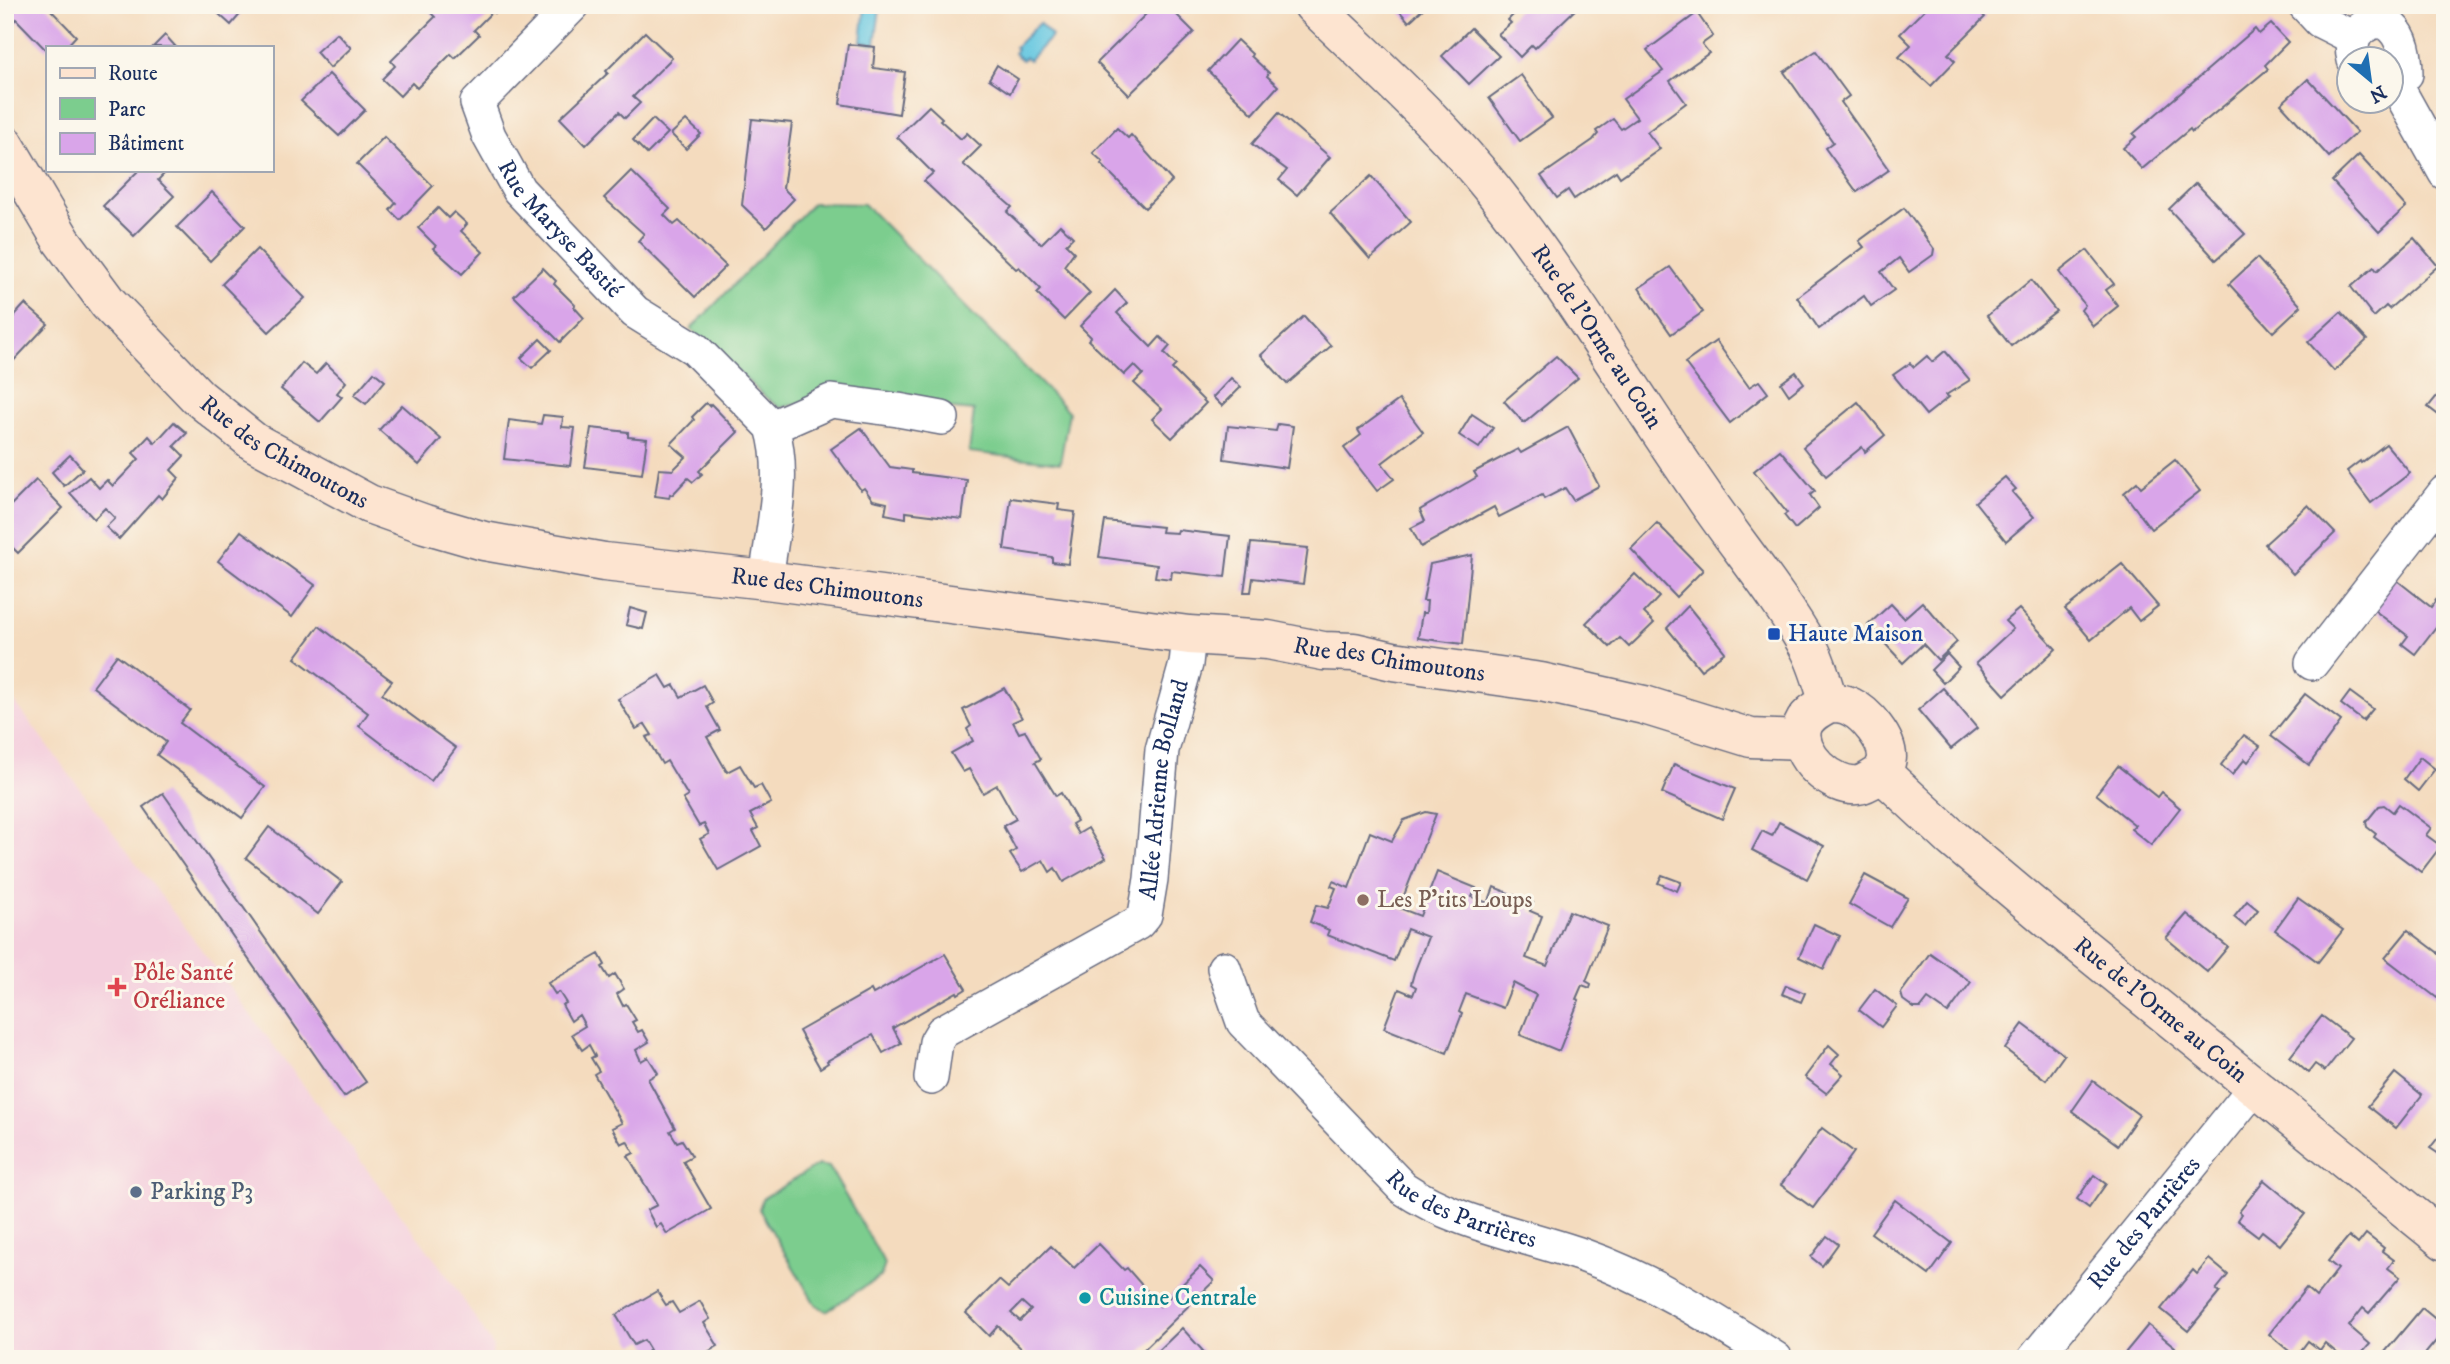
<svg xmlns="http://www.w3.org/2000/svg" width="2450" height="1364" viewBox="0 0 2450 1364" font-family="'IM FELL DW Pica',serif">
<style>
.built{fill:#f4cfdd}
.green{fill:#7ccd8e;stroke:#4c7e76;stroke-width:2}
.water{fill:#62c6e0;stroke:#3e7a9f;stroke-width:2}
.building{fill:#d9a5e9;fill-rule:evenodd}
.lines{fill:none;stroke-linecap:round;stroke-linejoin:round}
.street-casing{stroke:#676b80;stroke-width:36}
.secondary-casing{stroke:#676b80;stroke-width:41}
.street{stroke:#fff;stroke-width:33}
.secondary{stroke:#fde4d0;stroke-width:38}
.transit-dot{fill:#1a4fb4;stroke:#fbf7ec;stroke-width:2.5}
.education-dot{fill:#8d6e63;stroke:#fbf7ec;stroke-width:2.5}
.health-dot{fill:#e0444e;stroke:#fbf7ec;stroke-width:2.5}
.service-dot{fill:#5c6f8a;stroke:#fbf7ec;stroke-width:2.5}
.culture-dot{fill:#0f9aa8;stroke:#fbf7ec;stroke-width:2.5}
.labels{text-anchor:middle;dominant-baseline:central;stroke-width:6;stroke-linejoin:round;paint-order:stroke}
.street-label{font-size:24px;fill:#1b2f5e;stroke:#fbf7ec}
.transit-label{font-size:24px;fill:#164399;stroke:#fbf7ec;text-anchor:start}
.education-label{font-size:24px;fill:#785e54;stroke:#fbf7ec;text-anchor:start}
.health-label{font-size:24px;fill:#be3a42;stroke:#fbf7ec;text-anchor:start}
.service-label{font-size:24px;fill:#4e5e75;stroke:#fbf7ec;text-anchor:start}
.culture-label{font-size:24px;fill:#0d838f;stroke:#fbf7ec;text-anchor:start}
</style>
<rect width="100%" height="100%" fill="#fbf7ec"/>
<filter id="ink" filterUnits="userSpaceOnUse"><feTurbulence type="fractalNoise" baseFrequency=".0143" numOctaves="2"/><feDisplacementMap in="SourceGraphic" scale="14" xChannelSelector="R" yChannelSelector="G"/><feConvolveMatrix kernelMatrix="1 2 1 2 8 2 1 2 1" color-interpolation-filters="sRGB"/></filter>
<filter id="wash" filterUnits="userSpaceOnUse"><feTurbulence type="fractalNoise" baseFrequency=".00686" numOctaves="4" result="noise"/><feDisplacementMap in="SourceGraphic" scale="28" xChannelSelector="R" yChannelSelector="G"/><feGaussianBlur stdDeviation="1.57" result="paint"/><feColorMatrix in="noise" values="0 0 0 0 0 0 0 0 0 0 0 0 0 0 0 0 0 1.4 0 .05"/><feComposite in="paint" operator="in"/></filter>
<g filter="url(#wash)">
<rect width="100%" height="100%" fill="#f4dbbe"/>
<path class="built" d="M5,689L454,1285L493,1346L492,1359H5Z"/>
<g class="green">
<path d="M813,203L864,204L1069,412L1060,463L969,452L974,411L828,397L780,408L764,396L691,329Z"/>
<path d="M818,1165L829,1167L885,1264L881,1276L826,1311L815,1304L759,1209L762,1199Z"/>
</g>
<g class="water">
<path d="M865,7L880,9L875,44L861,42Z"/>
<path d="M1039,23L1052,36L1029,60L1025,57L1022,60L1014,53L1017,49L1015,47Z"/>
</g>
<g id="blocks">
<g class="building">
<path d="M5,5H46L76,36L66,47H47V51L16,19L5,30Z"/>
<path d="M209,5H248L231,25Z"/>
<path d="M423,5H503L495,13L493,11L474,30L479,35L455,58L451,54L417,88L412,83L400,96L382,79L395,66L391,61L435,17Z"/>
<path d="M1155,5H1167L1194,32L1129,95L1097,63Z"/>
<path d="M1394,5H1427L1409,22Z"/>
<path d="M1523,5H1580L1535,48L1532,45L1520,57L1498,34L1511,23L1508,20Z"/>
<path d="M1929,5H1972L1985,17L1948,54L1955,61L1931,86L1899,57L1911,45L1900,34Z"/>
<path d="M1697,13L1713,36L1702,44L1709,53L1670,81L1686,103L1647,132L1660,149L1620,177L1616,171L1574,199L1568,190L1557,198L1541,176L1593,140L1598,134L1596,131L1613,119L1621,129L1637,118L1623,99L1663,71L1647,50Z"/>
<path d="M2271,24L2288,42L2265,65L2268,69L2192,132L2190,129L2142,169L2123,148L2136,137L2133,134L2255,29L2259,34Z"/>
<path d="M1471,28L1499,56L1469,84L1442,56Z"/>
<path d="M645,32L672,58L633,97L640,103L625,118L619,112L586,145L560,118L608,73L606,71Z"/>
<path d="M337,33L351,48L330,68L316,52Z"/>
<path d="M165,35L176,47H153Z"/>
<path d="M1237,40L1252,54L1251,56L1269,73L1267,76L1278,86L1253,114L1208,71Z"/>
<path d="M848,44L875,47L873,68L905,72L899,114L840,104Z"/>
<path d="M1816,51L1849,96L1841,102L1889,170L1857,192L1825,148L1833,142L1784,72Z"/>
<path d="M997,65L1018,79L1010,93L989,79Z"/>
<path d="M329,74L365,110L339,136L301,101Z"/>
<path d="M1521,75L1552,118L1520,141L1489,98Z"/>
<path d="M2308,79L2357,132L2329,157L2281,104Z"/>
<path d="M929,106L942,118L940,120L961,139L967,133L981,146L963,164L1012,207L1007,212L1041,244L1060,225L1073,237L1066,244L1074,252L1064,266L1090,293L1064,320L1037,293L1041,289L1019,267L1016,269L924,181L933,173L897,137Z"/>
<path d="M1279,113L1330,157L1297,195L1279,180L1287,170L1252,144Z"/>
<path d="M653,119L668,133L647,154L633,140Z"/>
<path d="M752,119L792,123L783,188L794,199L766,228L742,205Z"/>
<path d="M686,120L701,134L686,149L671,134Z"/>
<path d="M1117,128L1128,138L1131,135L1172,181L1145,208L1101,164L1103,162L1093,153Z"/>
<path d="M384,137L433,186L400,220L390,210L396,203L357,164Z"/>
<path d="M2359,155L2406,207L2379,232L2332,181Z"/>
<path d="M139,170H162L165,173L158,180L174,196L134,236L103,206Z"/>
<path d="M631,171L670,209L664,215L674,225L679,221L726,266L695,297L638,241L644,234L604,198Z"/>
<path d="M1371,176L1411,222L1370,259L1330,213Z"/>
<path d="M2196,183L2245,234L2216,260L2169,209Z"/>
<path d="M212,192L245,226L210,261L177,227Z"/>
<path d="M438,208L448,218L454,212L467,224L461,231L483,252L462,274L433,248L436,246L418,228Z"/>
<path d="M1904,208L1934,249L1933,255L1909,272L1899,258L1881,272L1894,290L1871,306L1864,296L1819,329L1797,297L1864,247L1859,241Z"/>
<path d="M2414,238L2438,266L2389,309L2386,306L2374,317L2351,287L2374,267L2377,271Z"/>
<path d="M257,249L305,298L269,332L222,284Z"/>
<path d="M2087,250L2114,284L2106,290L2118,306L2093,326L2081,310L2085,305L2059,272Z"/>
<path d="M2257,258L2301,306L2273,332L2229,284Z"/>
<path d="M1670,267L1703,312L1671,334L1639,288Z"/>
<path d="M543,268L556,281L554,284L575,305L574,307L584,318L560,342L514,296Z"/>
<path d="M2031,280L2056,311L2011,346L1987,316Z"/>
<path d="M1115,290L1127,303L1117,313L1151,347L1160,337L1170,346L1164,353L1176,365L1172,369L1206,403L1172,438L1152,419L1162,409L1134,383L1143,374L1134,365L1124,375L1088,340L1091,337L1080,326Z"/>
<path d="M25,304L48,324L5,370V326Z"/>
<path d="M2341,312L2367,340L2334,371L2308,342Z"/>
<path d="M1304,316L1331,346L1287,384L1261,355Z"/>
<path d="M540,339L551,350L532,368L521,358Z"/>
<path d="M1716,341L1749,387L1759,381L1768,393L1730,423L1685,363Z"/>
<path d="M1945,351L1970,380L1946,395L1949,397L1926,415L1893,375L1910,363L1914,367L1927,356L1932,362Z"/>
<path d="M1556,356L1578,378L1524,423L1504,401Z"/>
<path d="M302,363L316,374L326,363L346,382L337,393L342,397L320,422L281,389Z"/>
<path d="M374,372L385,381L366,404L354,395Z"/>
<path d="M1796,372L1804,383L1789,395L1781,383Z"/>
<path d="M1231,378L1241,387L1222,406L1213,397Z"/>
<path d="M2445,386V420L2428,407Z"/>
<path d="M1399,400L1423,432L1382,463L1394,479L1377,491L1344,448L1361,435L1358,430Z"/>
<path d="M1858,402L1885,435L1865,452L1862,447L1826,476L1803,447Z"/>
<path d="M706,403L709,406L711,404L738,432L699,471L702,474L693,482L688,478L672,495L670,494L669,498L655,496L659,469L673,470L686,457L671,444L694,420L692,417Z"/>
<path d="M402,405L441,439L419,465L379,430Z"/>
<path d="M1472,414L1493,428L1479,448L1459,435Z"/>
<path d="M543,415L563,417L562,427L575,428L570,466L504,459L509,420L541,424Z"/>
<path d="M174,422L187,433L174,446L184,456L171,470L179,478L162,499L158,495L119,539L106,527L115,518L105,508L94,519L70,493L89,477L99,488L107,480L113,486L139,459L133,453L149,436L155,443Z"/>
<path d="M1278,424L1293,426L1287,468L1224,459L1228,426L1276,431Z"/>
<path d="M1568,427L1599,486L1573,500L1565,488L1544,499L1542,495L1499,517L1494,507L1421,547L1411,528L1425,521L1420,510L1477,477L1474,472L1518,449L1521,453Z"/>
<path d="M591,428L628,432V437L647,439L642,474L585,467Z"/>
<path d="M861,428L890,467L912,470V473L967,480L962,519L906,512V518L885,514L887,503L873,500L864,488L861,490L831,449Z"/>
<path d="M2386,444L2410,473L2371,503L2347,471L2360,461L2361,463Z"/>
<path d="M1780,450L1815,491L1810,495L1819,508L1795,529L1784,515L1787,513L1754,471Z"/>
<path d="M70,455L83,469L64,486L52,472Z"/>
<path d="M2175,460L2200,491L2151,529L2124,493L2137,482L2141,487Z"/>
<path d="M2005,477L2016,489L2012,492L2034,517L2006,541L1975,502Z"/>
<path d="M36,480L63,508L18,553L5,540V511Z"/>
<path d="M1011,498L1059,504L1058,510L1075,512L1068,564L1052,562V557L1004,550Z"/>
<path d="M2308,505L2335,533L2293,574L2265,544Z"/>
<path d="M1105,521L1162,527L1161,532L1177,533L1178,530L1230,536L1225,577L1172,571L1171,579L1155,577L1157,565L1099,557Z"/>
<path d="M1657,523L1703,570L1676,597L1631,549Z"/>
<path d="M241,531L315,585L292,617L218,561Z"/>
<path d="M1251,543L1308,548L1303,584L1253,578L1251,592H1244Z"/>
<path d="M1472,555L1463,644L1418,638L1422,613H1426L1427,601H1423L1430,564Z"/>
<path d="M2122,564L2158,606L2139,621L2129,608L2091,640L2065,609Z"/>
<path d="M1635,574L1659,597L1644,613L1654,623L1629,647L1620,638L1610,647L1586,623Z"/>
<path d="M2389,574L2431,607L2436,600L2445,607V615L2415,654L2402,644L2408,636L2366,604Z"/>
<path d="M1922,602L1957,642L1938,660L1923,644L1903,663L1868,625L1891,604L1904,618Z"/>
<path d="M1688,606L1725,652L1701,670L1667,628Z"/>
<path d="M630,608L647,613L643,629L626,625Z"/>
<path d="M2019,609L2056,649L2005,695L1976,663L2013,629L2005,621Z"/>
<path d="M319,626L392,681L382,694L456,748L431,781L359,726L368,713L295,658Z"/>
<path d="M1947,654L1959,667L1943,683L1931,670Z"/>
<path d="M117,655L190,710L180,723L265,787L242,818L157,755L166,742L93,687Z"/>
<path d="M660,675L668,688L674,685L681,697L703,685L713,703L707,707L720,730L707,737L727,772L740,765L754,788L761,785L771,803L750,814L758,828L753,831L761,846L718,870L700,839L709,834L704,824L699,826L683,799L688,796L667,761L662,764L646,737L652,735L645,724L636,729L618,699Z"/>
<path d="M1004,688L1022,718L1013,722L1019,733L1025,731L1041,759L1035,762L1056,796L1061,793L1077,821L1072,824L1078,834L1088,828L1106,858L1063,882L1055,868L1050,872L1043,860L1022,872L1010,854L1016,850L1003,826L1016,819L997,785L983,793L969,769L963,772L951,753L973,741L967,729L971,726L963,710Z"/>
<path d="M1943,688L1977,728L1951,749L1918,710Z"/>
<path d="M2350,692L2373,709L2363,721L2341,704Z"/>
<path d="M2305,694L2341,721L2309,765L2271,736Z"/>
<path d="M2244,735L2260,746L2248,762L2245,759L2232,775L2221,765Z"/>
<path d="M2420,757L2435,769L2418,791L2404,779Z"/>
<path d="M1674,764L1735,789L1722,819L1662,793Z"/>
<path d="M2118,766L2157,797L2161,792L2180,808L2151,845L2131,829L2135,825L2096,794Z"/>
<path d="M163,793L366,1082L344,1097L143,807Z"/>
<path d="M2399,804L2431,828L2426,835L2441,846L2421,872L2374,837L2376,834L2367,827L2366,822L2379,806L2384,805L2393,812Z"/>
<path d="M1426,812L1436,814L1399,908L1420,916L1437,872L1476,888L1472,897L1488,903L1494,887L1533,903L1530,911L1542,916L1526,958L1547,966L1569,911L1608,926L1586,981L1591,984L1590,988L1582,985L1576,999L1579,1000L1559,1051L1520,1035L1536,995L1513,983L1503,1008L1466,994L1459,1012L1462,1014L1447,1053L1384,1028L1399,989L1413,995L1416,987L1411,984L1414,973L1428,937L1407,929L1394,961L1327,935L1329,930L1310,922L1316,905L1328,908L1336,888L1331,886L1333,881L1349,888L1370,832L1392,841L1404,820Z"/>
<path d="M1779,822L1824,846L1807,879L1752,850L1762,831L1772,836Z"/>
<path d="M269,827L342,882L318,914L246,858Z"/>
<path d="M1662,875L1681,882L1677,891L1658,883Z"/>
<path d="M1865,875L1908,898L1890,927L1849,904Z"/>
<path d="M2298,898L2343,930L2318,962L2275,930Z"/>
<path d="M2247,901L2258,910L2245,926L2234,917Z"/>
<path d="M2187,914L2228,947L2207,972L2166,938Z"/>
<path d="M1814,924L1840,936L1824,969L1799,957Z"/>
<path d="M2408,930L2445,958V989L2437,998L2385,958Z"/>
<path d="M1930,953L1971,982L1948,1013L1928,999L1921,1008H1914L1903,1000L1901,993Z"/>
<path d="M599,954L605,965L602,967L609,978L615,974L624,989L617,994L623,1006L626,1004L636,1020L632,1022L638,1032L642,1030L649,1042L636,1050L641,1061L648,1057L658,1073L648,1079L675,1128L670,1131L677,1142L682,1140L692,1156L683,1161L711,1209L667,1234L661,1224L656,1227L647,1210L657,1205L628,1156L634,1153L627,1141L621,1144L612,1128L622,1123L594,1074L599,1071L591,1058L595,1056L589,1045L582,1050L572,1034L585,1026L579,1015L571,1021L562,1005L566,1003L559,992L555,994L548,983Z"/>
<path d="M945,954L966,989L958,994L957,992L893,1028L901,1043L883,1053L873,1035L827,1061L828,1063L820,1068L799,1031L871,990L873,994Z"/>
<path d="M1786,985L1805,993L1801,1002L1782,994Z"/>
<path d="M1875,989L1897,1006L1881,1027L1859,1010Z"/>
<path d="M2322,1016L2351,1038L2325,1071L2315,1064L2308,1073L2290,1057Z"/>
<path d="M2023,1024L2064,1055L2046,1080L2005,1049Z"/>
<path d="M1829,1045L1839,1054L1831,1064L1843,1074L1826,1093L1805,1077Z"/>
<path d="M2395,1073L2422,1095L2396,1128L2368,1106Z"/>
<path d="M2093,1081L2139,1115L2118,1145L2072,1111Z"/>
<path d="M1822,1128L1854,1152L1813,1208L1781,1185Z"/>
<path d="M2445,1129V1158L2430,1148Z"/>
<path d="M2094,1175L2106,1184L2089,1208L2077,1199Z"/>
<path d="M2264,1180L2305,1214L2280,1245L2262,1231L2258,1236L2237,1220L2241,1214L2239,1212Z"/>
<path d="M1895,1200L1952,1243L1929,1275L1871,1233Z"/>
<path d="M2366,1234L2384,1248L2382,1251L2394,1260L2388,1268L2400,1277L2369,1313L2363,1308L2349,1326L2370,1344L2357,1359H2344L2325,1343L2320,1350L2308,1341L2296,1357L2269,1334L2306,1288L2316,1297L2338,1269L2328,1261L2349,1236L2358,1244Z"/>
<path d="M1827,1236L1838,1244L1822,1266L1811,1257Z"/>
<path d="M1099,1244L1124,1270L1127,1268L1160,1306L1200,1267L1214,1281L1134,1359H1032L998,1326L989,1336L966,1313L999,1280L1008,1288L1051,1246L1074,1268ZM1022,1302L1031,1310L1020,1321L1011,1313Z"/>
<path d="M2209,1259L2228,1275L2216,1290L2220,1292L2188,1331L2161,1309L2193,1270L2197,1274Z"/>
<path d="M657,1291L666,1305L672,1302L679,1313L700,1301L710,1319L704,1323L718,1346L706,1353L709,1359H649L646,1353L650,1350L644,1340L634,1345L616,1315Z"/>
<path d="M2422,1308L2445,1327V1330L2421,1359H2379Z"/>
<path d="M2148,1325L2175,1347L2165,1359H2120Z"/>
<path d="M1182,1328L1203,1351L1195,1359H1150Z"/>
</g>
</g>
</g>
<g filter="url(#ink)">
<use href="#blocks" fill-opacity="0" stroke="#676b80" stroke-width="2"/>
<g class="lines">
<defs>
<g id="street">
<path id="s1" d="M573,5L477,103L489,136L519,190L635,312L695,349L772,427C787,476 772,530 766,580"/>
<path d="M2305,5L2320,21L2354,38"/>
<path d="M2354,60C2352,52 2351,45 2354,38C2359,27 2376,17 2387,24C2403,34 2406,57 2406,74L2396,85L2390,86"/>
<path d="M2396,85L2445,173"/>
<path d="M772,427L831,401L898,410L942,418"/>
<path d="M2312,663L2445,492"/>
<path id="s2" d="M1224,968L1243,1022L1403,1188C1456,1224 1522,1234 1582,1255C1653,1280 1713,1319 1776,1359"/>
<path id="s3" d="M931,1078L936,1042L942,1032L1138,923L1145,915L1151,879L1162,750L1186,664L1189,635"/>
<path id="s4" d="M2034,1359L2255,1087"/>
</g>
<g id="secondary">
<path id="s5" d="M1313,5C1375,65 1440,123 1494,191C1569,286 1631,392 1701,492C1736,544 1778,593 1809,648C1818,665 1823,685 1829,703"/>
<path id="s6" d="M5,145L62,241L108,303L198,397L254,442L369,504L425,524L484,541L604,562L766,580L1189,635L1268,640L1323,651L1354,652L1393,661L1541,682L1644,705L1751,738L1802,740"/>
<path d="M1829,703C1837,703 1844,703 1851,707C1866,714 1887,739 1887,757C1887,762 1884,768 1882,773C1875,777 1866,784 1858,785C1832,788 1796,755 1802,729C1805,715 1818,709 1829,703Z"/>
<path id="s7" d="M1882,773L1953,839L2053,923L2445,1241"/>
</g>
</defs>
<use href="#street" class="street-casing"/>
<use href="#secondary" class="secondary-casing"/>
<use href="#street" class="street"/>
<use href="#secondary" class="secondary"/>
</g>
</g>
<rect class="transit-dot" x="1767" y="627" width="14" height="14" rx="3.5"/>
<circle class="education-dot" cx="1363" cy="900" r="7"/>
<path class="health-dot" d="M113.5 976.5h7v7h7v7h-7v7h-7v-7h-7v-7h7z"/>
<circle class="service-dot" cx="136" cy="1192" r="7"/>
<circle class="culture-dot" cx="1085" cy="1298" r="7"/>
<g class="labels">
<g class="street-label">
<text stroke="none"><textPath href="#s1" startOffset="290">Rue Maryse Bastié</textPath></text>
<text stroke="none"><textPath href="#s5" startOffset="438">Rue de l'Orme au Coin</textPath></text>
<text stroke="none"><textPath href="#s6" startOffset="422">Rue des Chimoutons</textPath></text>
<text stroke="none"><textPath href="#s6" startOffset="989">Rue des Chimoutons</textPath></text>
<text stroke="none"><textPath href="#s6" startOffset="1556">Rue des Chimoutons</textPath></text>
<text stroke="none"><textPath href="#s3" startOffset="410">Allée Adrienne Bolland</textPath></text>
<text stroke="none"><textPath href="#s7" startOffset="366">Rue de l'Orme au Coin</textPath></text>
<text stroke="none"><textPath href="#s2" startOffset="350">Rue des Parrières</textPath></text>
<text stroke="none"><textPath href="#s4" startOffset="175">Rue des Parrières</textPath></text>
</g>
<g class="transit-label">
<text x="1788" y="634">Haute Maison</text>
</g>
<g class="education-label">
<text x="1377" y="900">Les P'tits Loups</text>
</g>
<g class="health-label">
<text x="133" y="973">Pôle Santé<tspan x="133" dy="28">Oréliance</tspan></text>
</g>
<g class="service-label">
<text x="150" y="1192">Parking P3</text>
</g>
<g class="culture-label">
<text x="1099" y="1298">Cuisine Centrale</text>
</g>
</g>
<rect width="2450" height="1364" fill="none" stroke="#fbf7ec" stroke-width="28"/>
<rect x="46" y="46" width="228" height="126" fill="#fbf7ec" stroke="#a1a7b3" stroke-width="2"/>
<rect x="60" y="68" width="35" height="10" fill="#fde4d0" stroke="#a1a7b3" stroke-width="2"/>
<text x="108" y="80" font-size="21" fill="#1b2f5e">Route</text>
<rect x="60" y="98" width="35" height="21" fill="#7ccd8e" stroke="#a1a7b3" stroke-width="2"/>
<text x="108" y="116" font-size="21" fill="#1b2f5e">Parc</text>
<rect x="60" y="133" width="35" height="21" fill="#d9a5e9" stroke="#a1a7b3" stroke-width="2"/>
<text x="108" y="150" font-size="21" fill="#1b2f5e">Bâtiment</text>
<g transform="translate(2370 80) rotate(151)"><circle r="33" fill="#fbf7ec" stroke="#a1a7b3" stroke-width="2"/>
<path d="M0-5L12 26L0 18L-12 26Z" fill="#1f6fb2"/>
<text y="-10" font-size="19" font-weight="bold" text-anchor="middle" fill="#1b2f5e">N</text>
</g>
</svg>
